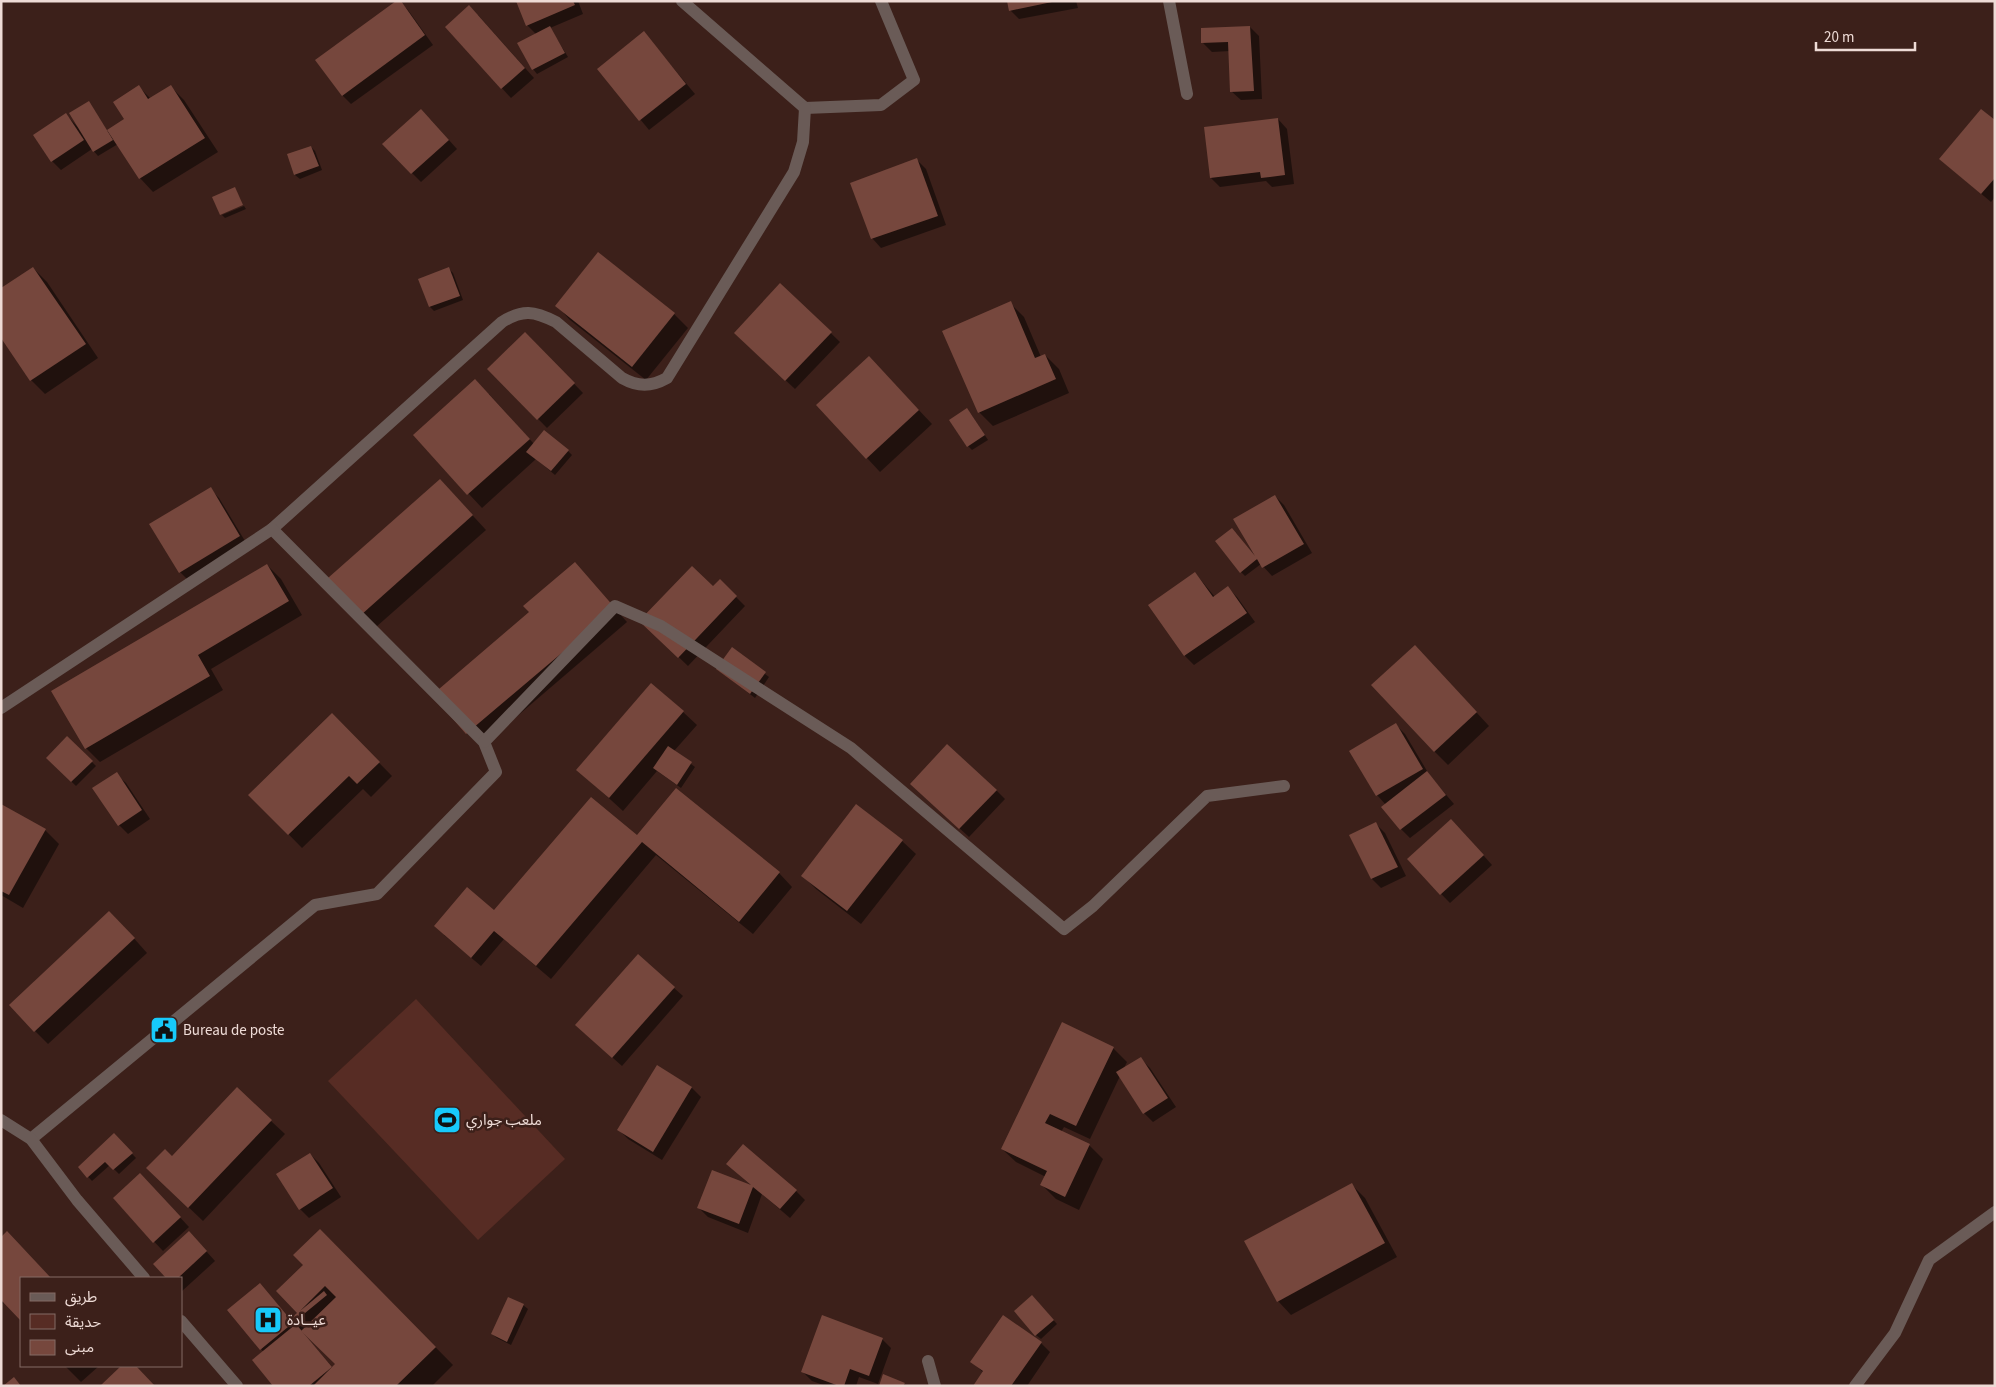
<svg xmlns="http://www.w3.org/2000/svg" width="1996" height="1387" viewBox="0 0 1996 1387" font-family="'Source Sans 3','Noto Sans Arabic',sans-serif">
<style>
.green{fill:#572c24}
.shadow{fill:#0007;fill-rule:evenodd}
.building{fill:#76473d}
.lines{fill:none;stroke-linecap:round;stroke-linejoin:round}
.minor{stroke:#6a5b57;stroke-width:12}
.tertiary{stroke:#6a5b57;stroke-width:12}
.labels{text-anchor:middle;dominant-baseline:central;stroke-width:5;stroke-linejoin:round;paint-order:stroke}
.poi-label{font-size:15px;fill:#eedbd6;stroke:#3c201a;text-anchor:start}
</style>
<rect width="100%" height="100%" fill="#3c201a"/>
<path class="green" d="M416,999L565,1159L478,1240L328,1081Z"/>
<g class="shadow">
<path d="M399,1L408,10L433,45L351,104L342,95Z"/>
<path d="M517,1H578L583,14L550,28L568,57L537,74L533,69L519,44L536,34L527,25Z"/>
<path d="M1008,1H1076L1078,8L1019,19L1010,10Z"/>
<path d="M478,15L534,78L511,98L446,27Z"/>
<path d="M1250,27L1259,36L1262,99L1241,100L1231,91L1230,51L1212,52L1203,43Z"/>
<path d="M644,33L695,94L649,130L599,69Z"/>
<path d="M170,86L184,100L218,152L153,192L140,178L118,144L98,156L92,149L61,170L52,161L66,115L79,128L89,103L107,131L126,119L139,87L151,99Z"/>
<path d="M430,119L457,149L421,182L412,173Z"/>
<path d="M1278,119L1287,129L1294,184L1272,187L1266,181L1220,187L1211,178Z"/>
<path d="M1995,122V197L1991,202L1940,159Z"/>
<path d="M311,147L315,151L322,170L300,179L295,175L288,155Z"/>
<path d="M917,160L926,169L946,225L881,248L872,238Z"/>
<path d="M244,206L246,209L225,218L222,215Z"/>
<path d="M598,254L674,314L688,328L646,380L570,320L557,306Z"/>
<path d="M33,268L47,282L98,358L45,394L31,380L1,336Z"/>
<path d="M449,269L453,273L463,300L434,311L430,307L420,280Z"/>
<path d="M781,285L840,342L795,389L744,342Z"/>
<path d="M1010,303L1024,317L1041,357L1045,355L1059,369L1069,393L993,426L979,412Z"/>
<path d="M525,333L583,393L547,428L489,369Z"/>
<path d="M882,371L932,424L880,472L867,458Z"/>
<path d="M489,394L534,444L568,451L572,455L555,475L536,459L482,508L414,435Z"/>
<path d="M971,414L988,440L972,450L968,446Z"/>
<path d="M440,480L486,530L376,627L362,614Z"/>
<path d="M210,489L219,498L248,546L189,581L180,572Z"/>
<path d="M1275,496L1284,505L1312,553L1272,576L1261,564L1245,576L1241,572L1236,533L1257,560L1258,559Z"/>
<path d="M575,564L627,622L481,747L467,733L530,612Z"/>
<path d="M267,565L281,579L302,615L211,669L223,690L100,762L86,748Z"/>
<path d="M1195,573L1215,597L1228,588L1237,597L1255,622L1194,665L1185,656L1150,605Z"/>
<path d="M720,581L745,606L688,666L641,621L713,588Z"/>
<path d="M732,649L769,677L755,698L717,669Z"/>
<path d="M1428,660L1489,726L1448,765L1434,751Z"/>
<path d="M683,712L697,725L674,751L695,767L681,788L657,771L623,811L578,770Z"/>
<path d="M332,715L392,776L371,797L363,789L302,848L250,795Z"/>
<path d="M1396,725L1405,734L1430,776L1454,804L1410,838L1401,829L1386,805L1377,795Z"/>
<path d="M67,737L96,766L76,786L47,758Z"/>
<path d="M116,774L126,783L150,819L128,834L119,825Z"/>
<path d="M996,790L1005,799L969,837L921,793Z"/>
<path d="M1,806L45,830L59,844L23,908L1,895Z"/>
<path d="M1376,824L1385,833L1406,876L1381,888L1372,879Z"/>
<path d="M1460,829L1492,865L1450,903L1408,860Z"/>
<path d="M637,837L779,873L792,887L753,934L656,855L551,979L504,939L481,966L444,935L494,912Z"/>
<path d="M902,841L916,854L861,924L816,889L803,876Z"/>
<path d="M123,926L147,953L48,1044L35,1031Z"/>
<path d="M674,988L683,996L622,1066L586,1034Z"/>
<path d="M1113,1048L1127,1062L1123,1070L1141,1059L1150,1068L1176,1107L1153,1122L1144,1113L1120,1076L1090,1139L1064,1127L1061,1132L1089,1145L1103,1159L1079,1210L1056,1199L1042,1185L1046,1177L1016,1162L1002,1149Z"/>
<path d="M692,1088L701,1097L662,1160L628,1139L619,1130Z"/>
<path d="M271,1121L285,1134L203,1221L162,1182Z"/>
<path d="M114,1135L136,1158L119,1174L110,1165L92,1181L79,1167Z"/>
<path d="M310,1154L319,1163L341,1197L309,1218L300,1209Z"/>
<path d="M727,1164L796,1191L805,1200L790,1218L762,1194L748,1233L708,1217L699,1208L752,1186Z"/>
<path d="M149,1184L189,1227L163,1251L114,1199Z"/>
<path d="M1351,1184L1365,1198L1397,1257L1291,1315L1278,1301Z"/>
<path d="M320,1230L453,1365L432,1386H275L264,1352L261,1349L299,1313L305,1265ZM306,1334L337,1364L333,1368L305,1335Z"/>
<path d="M1,1239L21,1247L50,1278H21V1319L5,1302L1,1305Z"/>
<path d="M198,1242L215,1261L181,1292V1278H167L154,1264Z"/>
<path d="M1036,1301L1057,1324L1041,1339L1036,1335Z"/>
<path d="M523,1305L528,1309L511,1345L497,1338L492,1334Z"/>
<path d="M882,1339L891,1348L878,1384L859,1377L856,1386H826L812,1381L803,1372Z"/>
<path d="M1041,1343L1050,1352L1027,1386H975L984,1373L972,1362Z"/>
<path d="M65,1366H99L81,1382Z"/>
</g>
<g class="building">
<path d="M396,1H401L425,35L342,96L315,60Z"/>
<path d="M516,1H573L575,5L526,26Z"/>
<path d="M1007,1H1052V2L1009,11Z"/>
<path d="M469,5L525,68L501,89L445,27Z"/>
<path d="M550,26L565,53L532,70L517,43Z"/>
<path d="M1250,26L1254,91L1230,92L1228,42L1201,43V28Z"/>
<path d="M644,31L686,84L639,121L597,69Z"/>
<path d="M139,85L148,99L171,85L205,138L139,179L107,130L124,119L113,102Z"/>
<path d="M89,101L113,140L93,152L69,113Z"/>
<path d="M421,109L449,140L411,174L382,144Z"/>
<path d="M1981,109L1995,120V178L1981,194L1939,159Z"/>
<path d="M66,113L84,140L51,162L33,135Z"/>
<path d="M1278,118L1285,175L1261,178L1260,172L1210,178L1204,127Z"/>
<path d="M311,146L319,166L294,175L287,154Z"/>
<path d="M917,158L938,216L871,239L850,183Z"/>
<path d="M235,187L243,205L220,215L212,197Z"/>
<path d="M598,252L675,313L632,367L555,306Z"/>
<path d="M33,267L86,344L30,381L1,338V288Z"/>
<path d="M449,267L460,296L429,307L418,279Z"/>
<path d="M780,283L832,332L785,381L734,333Z"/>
<path d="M1011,301L1035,358L1045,354L1056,379L978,413L942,331Z"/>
<path d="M525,332L575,383L537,420L487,369Z"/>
<path d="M869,356L919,410L866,459L816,405Z"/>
<path d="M475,379L530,439L467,495L413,435Z"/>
<path d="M967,408L985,435L967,447L949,420Z"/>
<path d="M544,430L569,450L551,471L526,452Z"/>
<path d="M440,479L473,515L361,615L328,578Z"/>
<path d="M211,487L240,536L179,573L149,524Z"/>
<path d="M1275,495L1304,544L1262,568L1257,559L1240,573L1215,541L1232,528L1255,556L1233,519Z"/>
<path d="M575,562L615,608L466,734L432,695L529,612L523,606Z"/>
<path d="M267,564L289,601L198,655L210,676L85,749L51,691Z"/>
<path d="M692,566L713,586L720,579L737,596L678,658L639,621Z"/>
<path d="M1195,572L1213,597L1228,586L1247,613L1184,656L1148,605Z"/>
<path d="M1415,645L1477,712L1434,752L1371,685Z"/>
<path d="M732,647L766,672L750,694L716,669Z"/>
<path d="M651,683L684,711L609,798L576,770Z"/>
<path d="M332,713L380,762L357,784L349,776L288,835L248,795Z"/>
<path d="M1396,723L1423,769L1376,796L1349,751Z"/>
<path d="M67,736L93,761L71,782L46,758Z"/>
<path d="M947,744L997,790L959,829L910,784Z"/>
<path d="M668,746L692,762L677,785L653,768Z"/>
<path d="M1427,771L1446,795L1400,830L1381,807Z"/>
<path d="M117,772L142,810L118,826L92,788Z"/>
<path d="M676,788L780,872L739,922L642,842L536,966L494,931L471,958L434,926L467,887L494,910L591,797L637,835Z"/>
<path d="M1,804L46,829L9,895L1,891Z"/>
<path d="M856,804L903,840L847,911L801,876Z"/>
<path d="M1451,819L1484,855L1440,895L1407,859Z"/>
<path d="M1376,822L1398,867L1371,879L1349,835Z"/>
<path d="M109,911L135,938L34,1032L9,1005Z"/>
<path d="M638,954L675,987L612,1058L575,1025Z"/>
<path d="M1062,1022L1114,1047L1076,1126L1050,1114L1045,1123L1090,1144L1065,1197L1040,1185L1047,1171L1001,1149Z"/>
<path d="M1141,1057L1168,1098L1143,1114L1116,1072Z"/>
<path d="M657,1065L692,1087L653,1152L617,1130Z"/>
<path d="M237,1087L272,1120L188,1208L146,1168L165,1149L172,1156Z"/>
<path d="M114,1133L133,1153L113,1170L105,1162L87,1178L78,1167Z"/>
<path d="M743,1144L797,1190L780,1209L753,1187L739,1224L697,1208L712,1170L751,1185L726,1164Z"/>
<path d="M310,1153L333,1188L299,1210L276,1174Z"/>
<path d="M140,1173L181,1217L153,1243L113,1198Z"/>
<path d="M1352,1183L1385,1243L1277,1302L1244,1241Z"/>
<path d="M320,1229L436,1347L396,1386H313L335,1364L301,1331L336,1297L325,1286L300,1311L324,1291L327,1295L260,1350L227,1310L260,1283L290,1319L297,1313L276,1291L303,1265L293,1255Z"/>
<path d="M7,1231L51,1278H21V1321L1,1300V1237Z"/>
<path d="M189,1231L207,1251L178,1278H166L153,1264Z"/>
<path d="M1032,1295L1054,1320L1035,1336L1014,1311Z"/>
<path d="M508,1297L524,1304L507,1342L491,1334Z"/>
<path d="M822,1315L883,1338L869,1376L850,1369L844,1386H839L801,1372Z"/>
<path d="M1003,1315L1042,1342L1011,1386H973L983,1371L970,1362Z"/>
<path d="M296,1324L332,1367L309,1386H273L252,1360Z"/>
<path d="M121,1366H136L155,1386H100Z"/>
<path d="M883,1374L905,1383L903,1386H879Z"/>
<path d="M14,1377L21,1386H3Z"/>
</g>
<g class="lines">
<g class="minor">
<path d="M682,1L805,108L881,105L914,80L881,1"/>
<path d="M1169,1L1187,94"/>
<path d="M272,529L502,322C523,309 534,311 556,322L622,378C638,387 651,387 667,378L794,172L803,142L805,108"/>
<path d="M1,708L272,529L484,742L496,772L377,894L315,905L31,1139"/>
<path d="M484,742L615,606L661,626L851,748L1064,929L1093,906L1207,796L1284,786"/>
<path d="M928,1361L935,1386"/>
<path d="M1855,1386L1895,1333L1929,1260L1995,1212"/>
</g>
<g class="tertiary">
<path d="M1,1120L31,1139L77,1200L144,1278"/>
<path d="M181,1321L237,1386"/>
</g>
</g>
<defs>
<symbol id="civic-square" viewBox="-11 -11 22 22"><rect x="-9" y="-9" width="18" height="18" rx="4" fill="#17cafb" stroke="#3c201a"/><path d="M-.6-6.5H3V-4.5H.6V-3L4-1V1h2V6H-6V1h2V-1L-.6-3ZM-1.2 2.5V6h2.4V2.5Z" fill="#111"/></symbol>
<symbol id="stadium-square" viewBox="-11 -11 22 22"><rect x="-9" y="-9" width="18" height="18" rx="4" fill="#17cafb" stroke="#3c201a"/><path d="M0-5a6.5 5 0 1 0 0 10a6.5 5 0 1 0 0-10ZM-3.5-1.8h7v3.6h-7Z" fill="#111"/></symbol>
<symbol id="hospital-square" viewBox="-11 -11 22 22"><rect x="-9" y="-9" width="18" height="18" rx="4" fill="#17cafb" stroke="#3c201a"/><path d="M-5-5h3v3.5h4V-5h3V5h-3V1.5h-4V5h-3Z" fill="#111"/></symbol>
</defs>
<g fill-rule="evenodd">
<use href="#civic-square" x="148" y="1014" width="32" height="32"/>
<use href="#stadium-square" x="431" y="1104" width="32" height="32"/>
<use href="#hospital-square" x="252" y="1304" width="32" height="32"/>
</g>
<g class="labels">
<g class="poi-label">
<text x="183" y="1030">Bureau de poste</text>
<text x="466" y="1120">ملعب جواري</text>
<text x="287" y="1320">عيــادة</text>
</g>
</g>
<rect width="1996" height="1387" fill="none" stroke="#eedbd6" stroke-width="5"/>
<rect x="20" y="1277" width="162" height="90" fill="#3c201a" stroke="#836b65"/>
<rect x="30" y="1293" width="25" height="8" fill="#6a5b57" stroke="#836b65"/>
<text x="65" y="1302" font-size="15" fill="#eedbd6">طريق</text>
<rect x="30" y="1314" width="25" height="15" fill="#572c24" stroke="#836b65"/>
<text x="65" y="1327" font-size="15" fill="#eedbd6">حديقة</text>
<rect x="30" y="1340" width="25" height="15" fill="#76473d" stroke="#836b65"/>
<text x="65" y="1352" font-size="15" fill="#eedbd6">مبنى</text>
<path d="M1816 42v8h99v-8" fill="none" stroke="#eedbd6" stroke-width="2.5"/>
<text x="1824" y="42" font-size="15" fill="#eedbd6" stroke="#3c201a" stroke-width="4" paint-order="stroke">20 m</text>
</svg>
